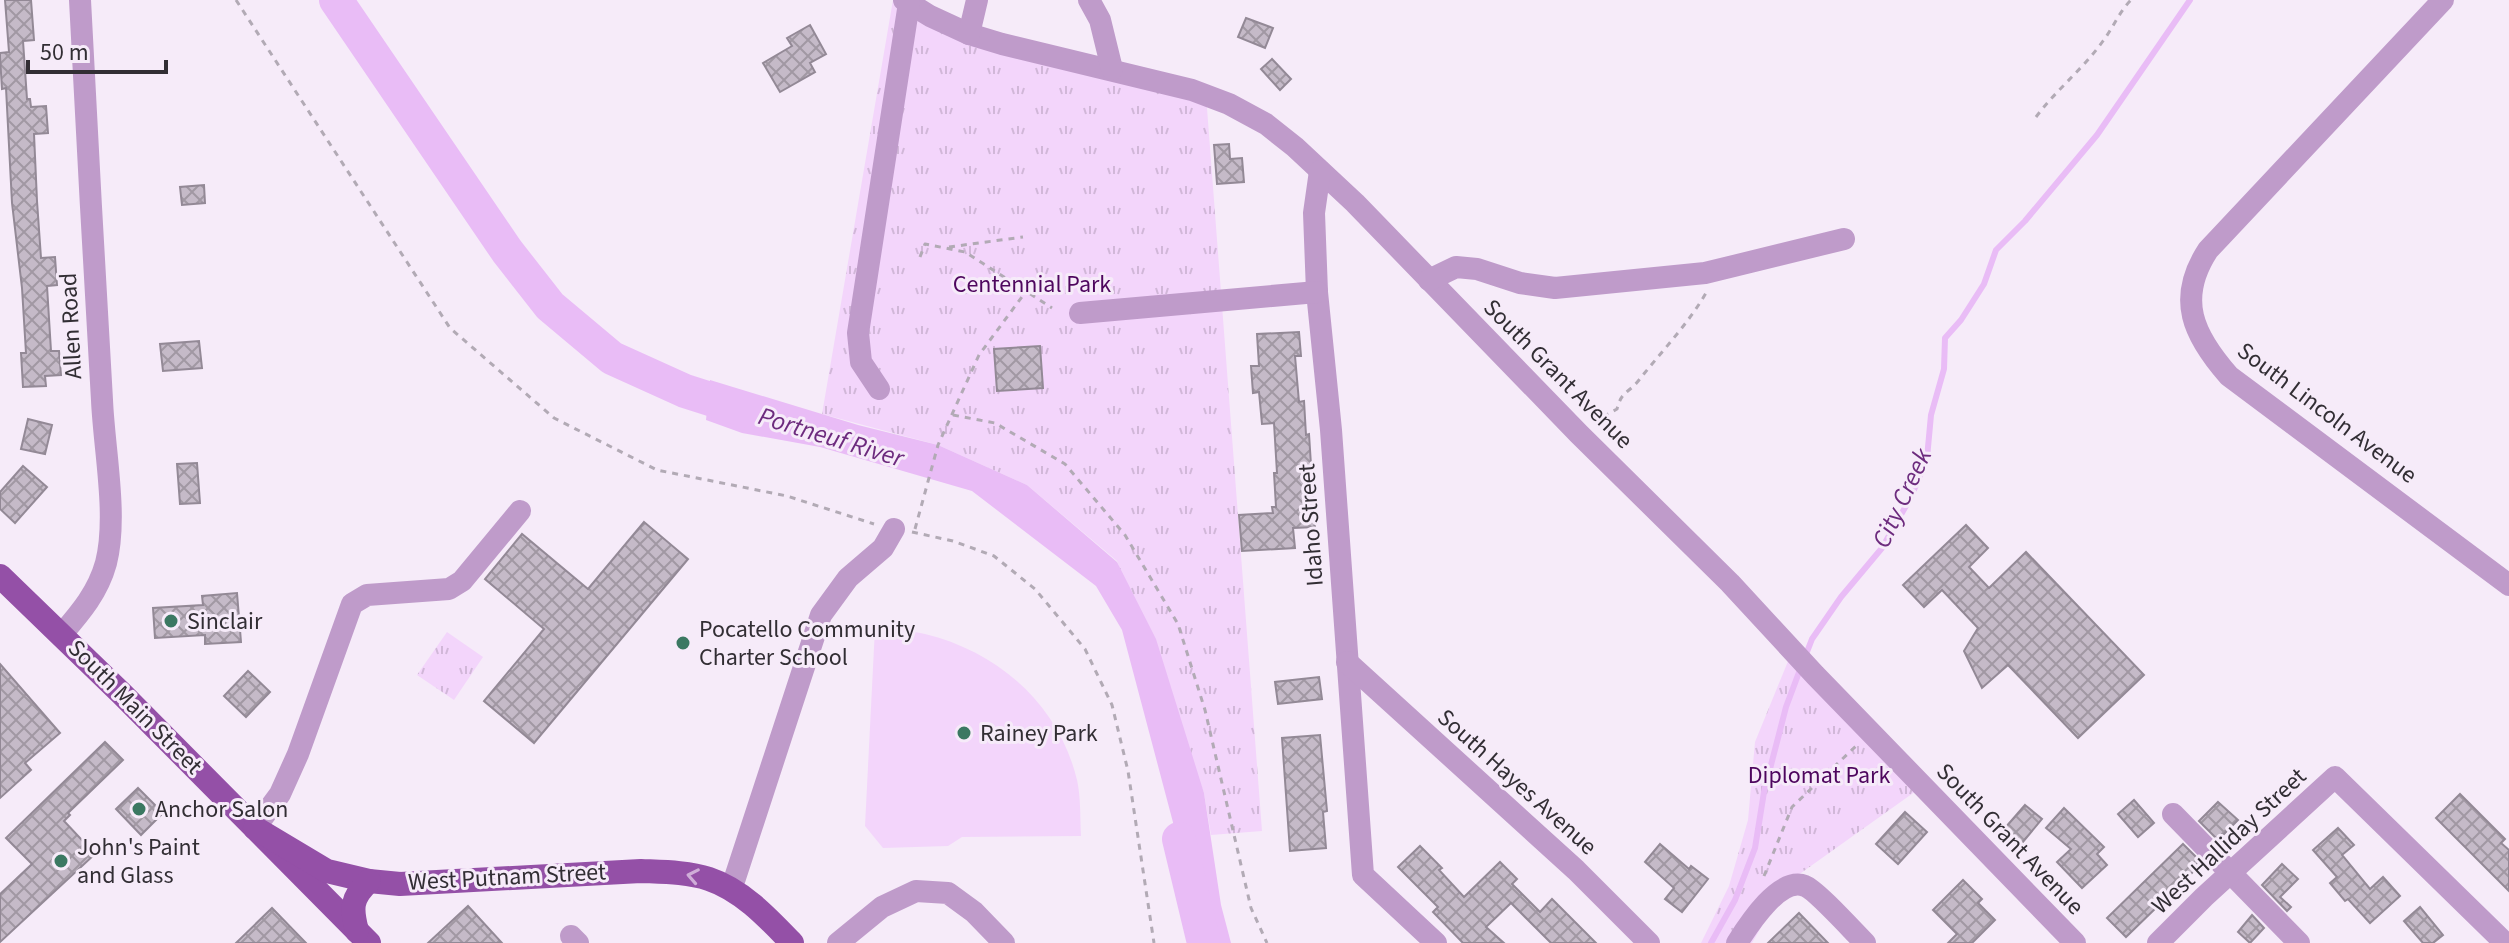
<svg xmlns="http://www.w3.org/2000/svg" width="2509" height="943" viewBox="0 0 2509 943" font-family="'Source Sans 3',sans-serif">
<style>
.green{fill:#f3d5fb}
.park{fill:url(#park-tufts)}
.water{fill:#e9bcf6}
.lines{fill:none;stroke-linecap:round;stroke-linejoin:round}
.stream{stroke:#e9bcf6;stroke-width:6}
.river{stroke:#e9bcf6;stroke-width:34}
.building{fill:url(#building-cross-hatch);stroke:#938996;stroke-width:2}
.path{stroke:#b2aab5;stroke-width:3;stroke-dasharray:6 6;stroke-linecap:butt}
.minor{stroke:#bf9bca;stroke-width:22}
.major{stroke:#9450a7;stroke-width:24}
.oneway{stroke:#cfadd8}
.poi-dot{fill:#3b7862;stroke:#f6ebf9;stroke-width:3}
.labels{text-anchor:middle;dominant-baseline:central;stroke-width:6;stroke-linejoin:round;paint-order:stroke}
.park-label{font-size:24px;fill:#4e065e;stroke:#f6ebf9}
.street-label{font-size:24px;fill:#322e34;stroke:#f6ebf9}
.poi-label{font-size:24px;fill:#322e34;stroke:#f6ebf9;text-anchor:start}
.water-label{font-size:26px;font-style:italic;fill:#6d2b7e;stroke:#f6ebf9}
</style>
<defs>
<pattern id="park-tufts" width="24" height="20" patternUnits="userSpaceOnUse" patternTransform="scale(2)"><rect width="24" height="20" fill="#f3d5fb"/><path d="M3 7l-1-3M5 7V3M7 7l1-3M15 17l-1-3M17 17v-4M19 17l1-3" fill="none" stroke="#d1b7d8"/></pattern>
<pattern id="building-cross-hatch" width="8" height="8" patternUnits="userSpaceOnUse" patternTransform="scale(2)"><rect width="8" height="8" fill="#c5bac8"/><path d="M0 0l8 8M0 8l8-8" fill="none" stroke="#a198a3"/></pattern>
</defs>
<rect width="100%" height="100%" fill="#f6ebf9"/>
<path class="green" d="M875,628C891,630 909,630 925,634C999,652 1059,705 1077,780C1081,798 1080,818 1081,836L962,837L948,846L883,848L865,826Z"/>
<g class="park">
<path d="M893,0H904L930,16L1206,95L1262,831L1211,835L1204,793L1117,561L1027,485L938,445L822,414Z"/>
<path d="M447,632L483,657L454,700L417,675Z"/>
<path d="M1793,649L1923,786L1787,883L1752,943H1701L1729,886L1748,820L1755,742Z"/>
</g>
<path class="water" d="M710,380L858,425L938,445L1027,485L1117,562L1156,639L1204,793L1221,905L1231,943H1205L1122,630L1096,586L972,491L820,447L742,433L706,420Z"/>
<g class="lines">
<g class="stream">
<path d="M1805,657L1812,639L1841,597L1882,548L1911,497L1927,458L1931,415L1944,369L1945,338L1961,320L1984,284L1996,250L2025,221L2097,135L2190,0"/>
<path d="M1711,943L1735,900L1755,848L1764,792L1786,707L1801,667"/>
</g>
<g class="river">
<path d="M336,0L507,251L550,306L612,358L685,391L751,412"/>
<path d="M1179,839L1204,943"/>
</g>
</g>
<g class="building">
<path d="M5,0H31L34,40L23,41L27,99H30L31,107L46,106L48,133L34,134L37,201L41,258L55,257L57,285L47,286L51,351H59L61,375L45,376L46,386L23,387L21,353H26L22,288L12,203L6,88L2,89L0,57V53L9,52Z"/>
<path d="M1246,18L1273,28L1265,48L1238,37Z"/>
<path d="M810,25L826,54L810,63L815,72L780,92L763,63L792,46L787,38Z"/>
<path d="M1272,59L1291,79L1280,90L1261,69Z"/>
<path d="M1229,144L1230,159L1242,158L1244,182L1217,184L1214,145Z"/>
<path d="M204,185L205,203L182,205L180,187Z"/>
<path d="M1299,332L1301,356H1295L1299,402L1304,401L1306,435L1309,434L1315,527L1293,528L1295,548L1242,551L1239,515L1273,513L1272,507H1276L1274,473H1277L1274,423L1262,424L1259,392L1253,393L1251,366H1259L1257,334Z"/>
<path d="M199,341L202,368L163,371L160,344Z"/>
<path d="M1040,346L1043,388L997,391L994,349Z"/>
<path d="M28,419L52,425L45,454L21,449Z"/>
<path d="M197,463L200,503L180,504L177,464Z"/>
<path d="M23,466L47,487L15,523L0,509V492Z"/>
<path d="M644,522L688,559L534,743L484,701L544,629L485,579L522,534L588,589Z"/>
<path d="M1966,525L1988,548L1969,567L1989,588L2026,552L2144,675L2078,738L2008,665L1982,688L1964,651L1978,628L1942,590L1924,607L1903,585Z"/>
<path d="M237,593L241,642L205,644V635L155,638L153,608L203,605L202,596Z"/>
<path d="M0,664L60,733L25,763L31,770L0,798Z"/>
<path d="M248,671L270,692L246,717L224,696Z"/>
<path d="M1319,677L1322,699L1278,704L1275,682Z"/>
<path d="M1320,735L1327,811L1323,812L1326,848L1290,851L1282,738Z"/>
<path d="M105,742L123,760L68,813L70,815L64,821L95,854L0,942V894L32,864L6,838Z"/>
<path d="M138,788L163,813L141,835L116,809Z"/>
<path d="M2460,794L2505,839L2501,843L2509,850V891L2436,818Z"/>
<path d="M2134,800L2154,823L2138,837L2118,814Z"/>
<path d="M2218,802L2238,820L2218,840L2199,821Z"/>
<path d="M2025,805L2042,819L2022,843L2005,828Z"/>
<path d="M2064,808L2104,847L2097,854L2107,865L2082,888L2057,862L2071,849L2046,828Z"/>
<path d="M1905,812L1927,832L1898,864L1876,844Z"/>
<path d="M2338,828L2354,845L2342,855L2370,889L2383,877L2400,896L2370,923L2348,899L2345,901L2330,883L2337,877L2313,850Z"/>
<path d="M1660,844L1689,869L1691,866L1708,879L1682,912L1665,899L1674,888L1645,862Z"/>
<path d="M2183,844L2199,860L2197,863L2199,866L2126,937L2107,918Z"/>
<path d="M1420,846L1442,868L1439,870L1464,897L1500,862L1517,879L1512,884L1540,912L1552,899L1596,943H1551L1511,903L1486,927L1504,943H1463L1433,912L1438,907L1398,867Z"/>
<path d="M2282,864L2298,879L2280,897L2291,907L2287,911L2262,885Z"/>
<path d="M1963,880L1982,899L1978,903L1995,920L1972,943H1948L1957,934L1933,910Z"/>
<path d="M468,906L502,943H428Z"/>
<path d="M2420,907L2443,935L2433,943H2423L2404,921Z"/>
<path d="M272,908L306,943H236Z"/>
<path d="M1799,913L1828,943H1768Z"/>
<path d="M2252,915L2264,928L2250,943L2238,932Z"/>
</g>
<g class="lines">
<g class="path">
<path d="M236,0L450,328L554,418L657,470L787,496L874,524"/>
<path d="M2036,117C2056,90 2083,69 2103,41C2113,28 2119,12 2131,0"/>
<path d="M949,247L1023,237"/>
<path d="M920,257L925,244L965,252L1052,308"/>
<path d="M953,415L995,423L1065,464L1125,535L1178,624L1205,710L1251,908L1267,943"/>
<path d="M1591,418L1606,415L1617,409C1622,390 1628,394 1639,380C1662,351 1688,324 1706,293"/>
<path d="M915,529L938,445L979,355L1027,290"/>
<path d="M912,532L953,541L994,556L1035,589L1085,649L1112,705L1128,771L1154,943"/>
<path d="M1764,876L1792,807L1857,745"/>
</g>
<g class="minor">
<path d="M904,0L930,16L969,34L1002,44L1192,90L1229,104L1266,124L1295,147L1355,203L1579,434L1730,583L1815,675L2075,943"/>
<path d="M1089,0L1100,20L1112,69"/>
<path d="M2443,0L2208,250C2176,299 2193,335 2229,376L2509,585"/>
<path d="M969,34L977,0"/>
<path d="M1320,171L1314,213L1317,292L1331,430L1363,875L1436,943"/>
<path d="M1429,280L1456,267L1477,269L1520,283L1555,288L1705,273L1844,239"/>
<path d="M1080,313L1317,292"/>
<path d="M879,389L861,362L858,333L909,3"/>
<path d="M62,634C81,612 98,592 106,563C118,516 104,449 102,400C94,267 87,133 80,0"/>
<path d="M1347,662L1576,870L1649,943"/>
<path d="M2173,814L2299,943"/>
<path d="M255,828L280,794L298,754L352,604L367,595L449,589L462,581L520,511"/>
<path d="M731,890L821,615L848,578L883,548L894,529"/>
<path d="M571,936L578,943"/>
<path d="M838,943L882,907L916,891L948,893L974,912L1004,943"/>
<path d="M1737,943C1749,924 1780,876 1805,886C1816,890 1854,932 1865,943"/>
<path d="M2158,943L2204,897L2335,777L2505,943"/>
</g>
<g class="major">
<path d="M0,576L122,694L369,943"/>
<path d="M255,828L327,871L369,881L400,884L641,871C663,872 687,872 709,879C742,890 768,918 792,943"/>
<path d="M357,931C351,908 351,898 369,881"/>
</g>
</g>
<defs><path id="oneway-chevron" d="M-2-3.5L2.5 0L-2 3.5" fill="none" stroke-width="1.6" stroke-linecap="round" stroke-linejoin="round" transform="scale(2)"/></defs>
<use class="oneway" href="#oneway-chevron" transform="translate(693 876) rotate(-169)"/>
<g class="poi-dot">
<circle cx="171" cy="621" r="8"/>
<circle cx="683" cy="643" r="8"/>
<circle cx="964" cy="733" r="8"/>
<circle cx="139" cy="809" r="8"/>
<circle cx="61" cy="861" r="8"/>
</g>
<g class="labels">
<g class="park-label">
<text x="1032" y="284">Centennial Park</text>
<text x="1819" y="775">Diplomat Park</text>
</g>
<g class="street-label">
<text transform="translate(71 326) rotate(-93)">Allen Road</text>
<text transform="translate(1558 374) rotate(45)">South Grant Avenue</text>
<text transform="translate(2327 413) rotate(37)">South Lincoln Avenue</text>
<text transform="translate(1311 525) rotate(-94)">Idaho Street</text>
<text transform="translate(135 707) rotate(45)">South Main Street</text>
<text transform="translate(1517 782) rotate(42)">South Hayes Avenue</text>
<text transform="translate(2010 839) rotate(46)">South Grant Avenue</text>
<text transform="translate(2229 841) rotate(-43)">West Halliday Street</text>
<text transform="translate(507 877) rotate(-3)">West Putnam Street</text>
</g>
<g class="poi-label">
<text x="187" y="621">Sinclair</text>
<text x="699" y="629">Pocatello Community<tspan x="699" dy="28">Charter School</tspan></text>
<text x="980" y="733">Rainey Park</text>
<text x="155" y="809">Anchor Salon</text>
<text x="77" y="847">John's Paint<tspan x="77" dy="28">and Glass</tspan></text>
</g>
<g class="water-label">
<text transform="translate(831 437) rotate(17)">Portneuf River</text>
<text transform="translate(1902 498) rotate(-65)">City Creek</text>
</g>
</g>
<path d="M28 60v12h138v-12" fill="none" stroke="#322e34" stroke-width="4"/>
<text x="40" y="60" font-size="24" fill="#322e34" stroke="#f6ebf9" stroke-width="6" paint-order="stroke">50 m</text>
</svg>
